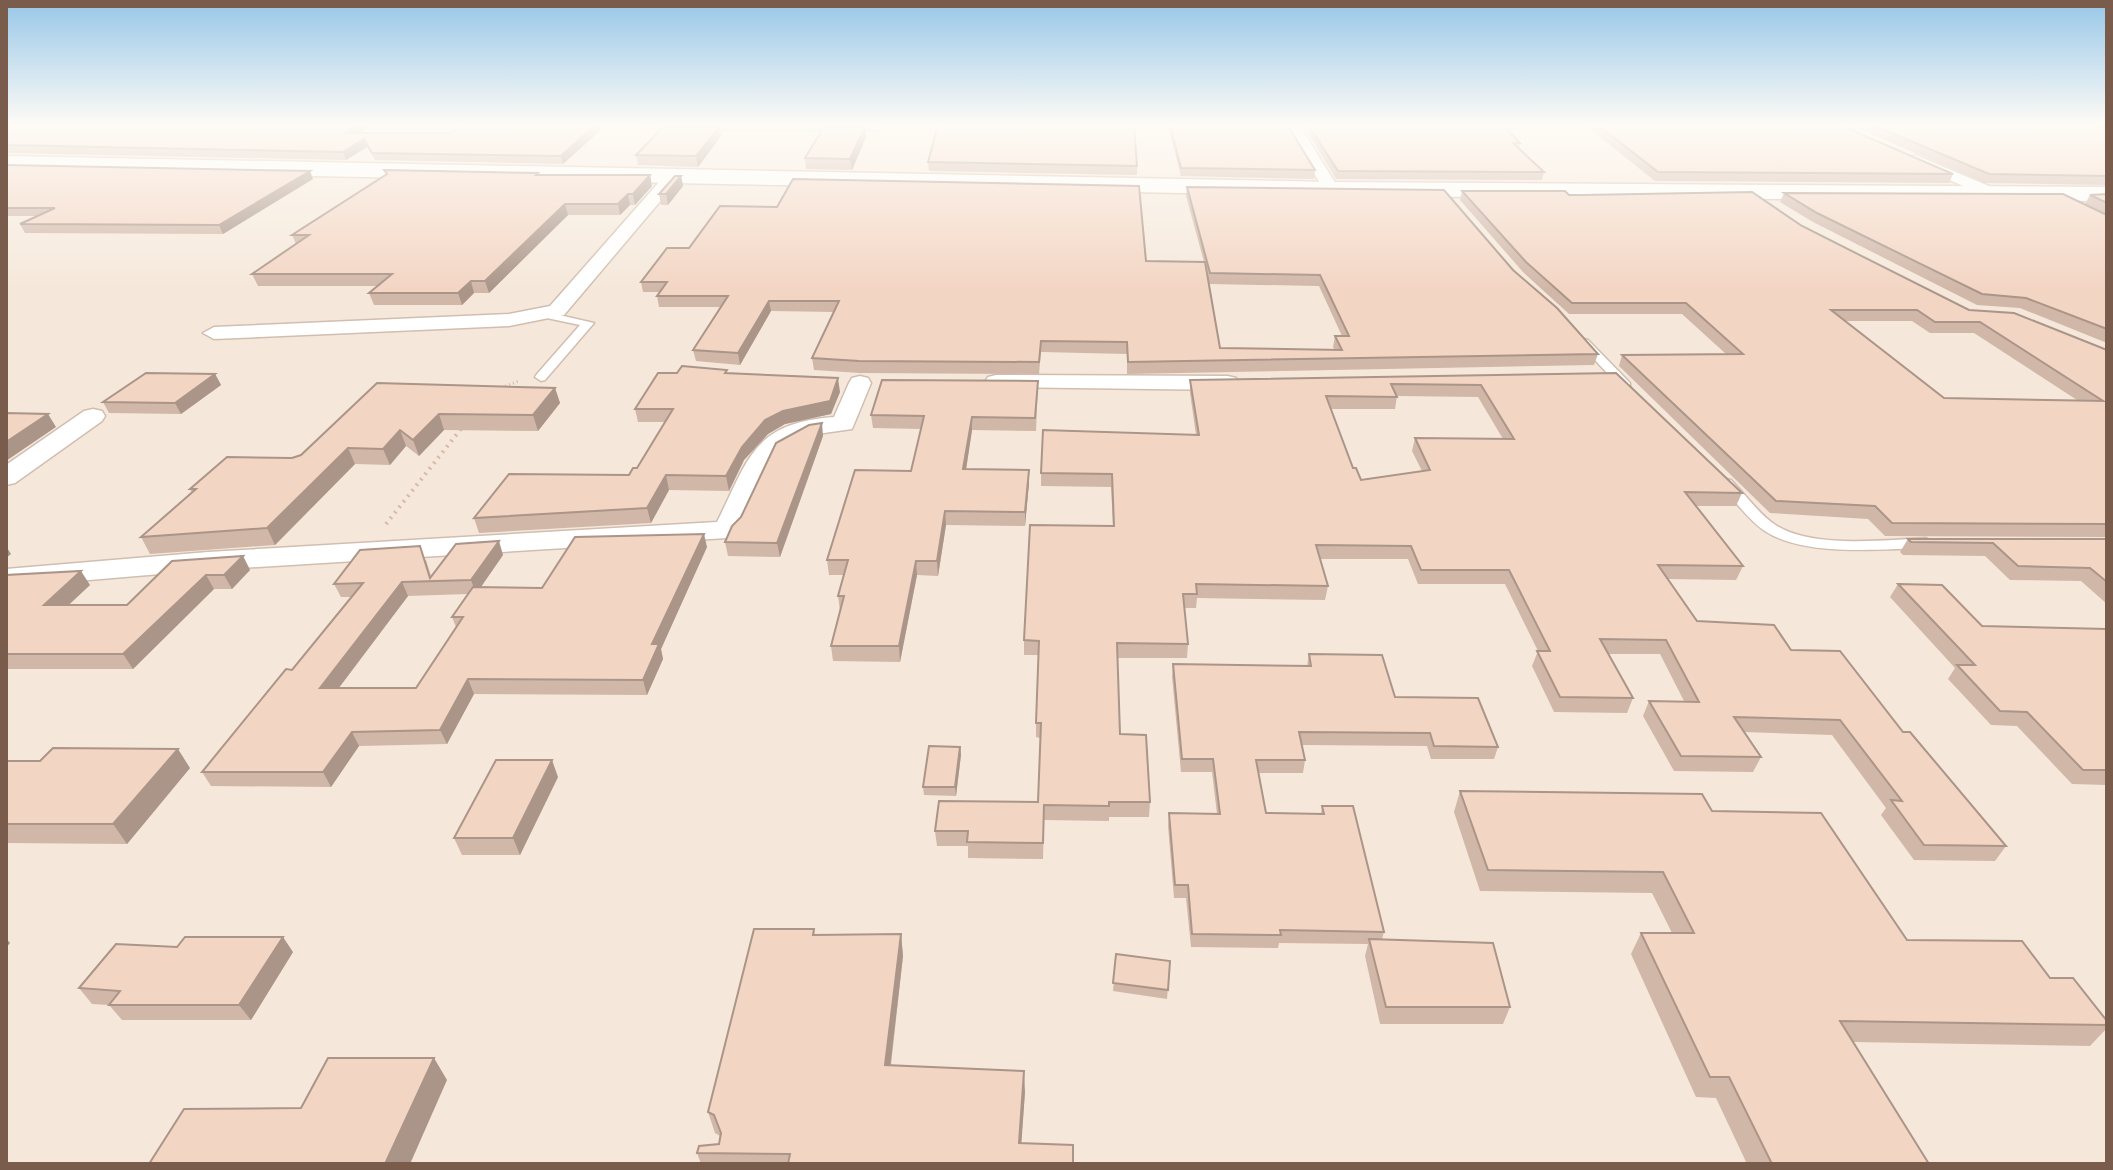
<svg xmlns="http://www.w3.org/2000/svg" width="2113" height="1170" viewBox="0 0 2113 1170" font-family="'IBM Plex Sans',sans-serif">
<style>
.residential{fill:#f5e8da}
.water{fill:#bfe3e8;stroke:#a5d3da;stroke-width:2}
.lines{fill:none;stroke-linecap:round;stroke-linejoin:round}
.lane-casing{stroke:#d1beb0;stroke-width:3}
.street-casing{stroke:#d1beb0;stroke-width:3}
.secondary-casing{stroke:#d6c0b0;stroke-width:3}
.path-far1{stroke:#d9b8a5;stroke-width:3;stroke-dasharray:1 3;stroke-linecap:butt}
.path{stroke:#d9b8a5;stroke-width:4;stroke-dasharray:2 5;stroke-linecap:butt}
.lane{fill:#fff;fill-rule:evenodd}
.street{fill:#fff;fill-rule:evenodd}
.secondary{fill:#fff;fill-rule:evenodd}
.wall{fill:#d1b7a8;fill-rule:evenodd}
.shaded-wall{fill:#aa9588}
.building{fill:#f3d5c3;stroke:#aa9588;stroke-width:2;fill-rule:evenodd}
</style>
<rect width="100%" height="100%" fill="#fdf6ec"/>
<rect class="residential" x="6" y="126" width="2101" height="1038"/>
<path class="water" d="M688,126H884L880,131L688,130Z"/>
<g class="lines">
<defs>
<g id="lane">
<path d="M546,312L594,323L545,380L541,381L535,377L537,374L580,325L542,317L541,315Z"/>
<path d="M1584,339L1588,340L1630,383V389H1622L1580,344L1578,342Z"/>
<path d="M1726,479L1731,480C1745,494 1758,513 1774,524C1810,549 1884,540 1926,538L1934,543L1926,548C1880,549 1804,557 1765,531C1748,520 1735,500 1721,486L1719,483L1721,480Z"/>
</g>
<g id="street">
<path d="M1286,126H1300L1339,189L1337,192H1325Z"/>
<path d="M1915,155L1996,189L1998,192L1990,197L1984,195L1910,163L1907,160Z"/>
<path d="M673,171L681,176L679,179L564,315L509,326L214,339L203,333L214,327L509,314L550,306L667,173Z"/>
<path d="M996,375L1228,376L1236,378L1239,383L1236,388L1228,390L988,387L985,382L988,377Z"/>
<path d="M860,376L868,378L871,383L852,429L810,435L776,454L741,530L737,536L727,538L208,570L6,587V569L208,552L717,522C749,458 753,423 834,417L849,383L852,378Z"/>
<path d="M93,409L102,411L105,416L102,421L15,483L6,485V465L84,411Z"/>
</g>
<path id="secondary" d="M6,156L1331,182L2107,187V201L1331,196L6,170Z"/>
</defs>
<use href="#lane" class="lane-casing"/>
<use href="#street" class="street-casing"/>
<use href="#secondary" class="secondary-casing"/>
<path class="path-far1" d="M498,389L519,381"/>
<path class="path" d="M386,524L464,425"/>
<use href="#lane" class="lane"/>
<use href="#street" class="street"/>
<use href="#secondary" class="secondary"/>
</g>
<g class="wall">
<path d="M6,126H371L359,133H451L460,126H641L640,128H603L563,164L375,160L367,147L346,160L6,153Z"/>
<path d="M1168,126H1288L1315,170L1314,179L1181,176Z"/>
<path d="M1304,126H1503L1520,143L1519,148L1544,172L1542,180L1336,179Z"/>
<path d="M1586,126H1842L1953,174L1949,183L1655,181Z"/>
<path d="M1852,126H2097L2107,129V185L1985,183Z"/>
<path d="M719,127L721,136L698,167L638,165L636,155Z"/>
<path d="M865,127L866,137L852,170L806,169L805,158Z"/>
<path d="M928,162L1137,166V175L929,171Z"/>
<path d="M6,165L313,179L223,234L25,233L20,224L37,216H6Z"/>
<path d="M384,170L539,175H650L652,186L635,205H630L620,215H568L489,293H474L462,305H374L369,293L377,286H258L252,274L296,244L292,235L386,174Z"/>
<path d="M681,176L683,186L668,205H661L659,194Z"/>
<path d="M1187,187L1513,270L1598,354L1594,365L1127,374V354L1041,352L1039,374L860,373L814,370L812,358L834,312L771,311L740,365L696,361L693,350L721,307H659L657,296L660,292H643L641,282L1146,261L1204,262L1186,196ZM1207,276L1209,284L1319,286L1342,336H1335L1333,347L1335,350L1220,348Z"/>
<path d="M1462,191L1569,195L1802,226L1969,310L2107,350V537L1885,536L1868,519L1770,513L1619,366L1622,355L1726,354L1682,314H1569L1523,272L1460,200ZM1845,321H1912L1930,333H1974L2077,400L1944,398Z"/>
<path d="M1784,193L2107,215V343L2020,308L1977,305L1813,222L1780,202Z"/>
<path d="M2107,194V215L2085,204L2090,195Z"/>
<path d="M728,373L840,392L831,414L785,424L768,434L744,460L729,491L669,490L651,523L479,533L474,518L629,475L637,468L665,422H638L635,409Z"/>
<path d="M1616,373L1742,493L1736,506H1695L1743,566L1736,580L1668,579L1697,621L1791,650L1903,732L2006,846L1995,861L1914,860L1881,815L1886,808L1832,735L1744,732L1761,757L1753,772L1674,771L1643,716L1649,701H1684L1660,654H1608L1633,698L1627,713L1554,712L1532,666L1538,651L1505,584H1418L1408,559H1320L1328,586L1325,600L1197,598L1196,608H1184L1188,644L1187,658H1117L1120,734L1150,802L1149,817H1109V821L1044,820L1043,859L968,858V846H937L935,831L1038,802L1040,738L1036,737V723L1039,655H1024V640L1113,526L1111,487L1041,486V473L1196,435L1190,393V380ZM1397,396L1478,397L1503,439L1415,438L1412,451L1422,471L1361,480L1353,468L1331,409H1395Z"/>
<path d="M215,374L221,385L181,414L109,413L103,402Z"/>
<path d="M1038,381L1036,431L972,430L966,469L1029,470V483L1025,526L946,525L938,576L917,575L900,662L833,661L831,646L840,611L838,596L844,575H829L827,560L911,471L921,429L873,428L871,415Z"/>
<path d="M377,383L555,388L560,403L538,431L444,430L419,456L406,446L390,465L355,464L275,545L150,554L141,537L192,493L190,489L301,455Z"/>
<path d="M823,436L780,557L728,556L725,542Z"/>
<path d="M1908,539H2107V604L2081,581L2010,580L1985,556L1903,555L1900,552Z"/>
<path d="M707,547L661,649L663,659L647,695L474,694L447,744L359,746L331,787L211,786L202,772L292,670L352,597H341L334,584L426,560L431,576L503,555L481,587L542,588ZM468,594L452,617L456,627L416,688H339L408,596Z"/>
<path d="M243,556L250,570L232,589H214L133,669H6V575L90,585L69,605H127Z"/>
<path d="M1898,584L1982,626L2107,629V785L2072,784L2017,726L1991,725L1948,679L1955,668L1890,597Z"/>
<path d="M1309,654L1498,747L1494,759H1431L1427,746L1302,745L1305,760L1303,773H1258L1266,813L1321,814L1322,806L1384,932L1382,939L1510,1007L1503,1024H1380L1365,956L1368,944L1279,943L1278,948L1191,947L1186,898H1174L1168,826L1169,813L1217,814L1212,772H1181L1172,677L1173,664L1307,666Z"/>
<path d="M960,747L961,755L956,796L924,795L923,787Z"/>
<path d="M6,761L190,768L127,844L6,843Z"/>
<path d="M558,777L520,855H462L454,838Z"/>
<path d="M1460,791L1712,811L1907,940L2050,978L2107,1021V1028L2090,1046L1853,1042L1929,1164H1747L1716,1098L1696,1097L1631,954L1641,933H1672L1652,893L1480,891L1454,812Z"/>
<path d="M814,929L815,935L901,934L903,956L891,1065L1025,1092L1021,1143L1073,1164H701L697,1153L719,1144L720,1136L715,1133L708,1112Z"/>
<path d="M293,952L251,1020H122L109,1005L92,1004L79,988Z"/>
<path d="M1116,954L1170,961L1167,999L1113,991Z"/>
</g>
<g class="shaded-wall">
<path d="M356,126H371L347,141L344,133Z"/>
<path d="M594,126H603V128L563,164L561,156Z"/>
<path d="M719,127L721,136L698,167L696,156Z"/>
<path d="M865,127L866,137L852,170L850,159Z"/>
<path d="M364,139L367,147L346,160L343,152Z"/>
<path d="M310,171L313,179L223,234L219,225Z"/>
<path d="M650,175L652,186L635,205L633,194Z"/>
<path d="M681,176L683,186L668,205L666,194Z"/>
<path d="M628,194L630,205L620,215L618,204Z"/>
<path d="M565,204L568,215L489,293L485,281Z"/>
<path d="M471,281L474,293L462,305L458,293Z"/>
<path d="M769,301L771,311L740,365L738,353Z"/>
<path d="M215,374L221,385L181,414L175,403Z"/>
<path d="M838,378L840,392L831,414L785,424L768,434L744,460L729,491L726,476L742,447L765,420Z"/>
<path d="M555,388L560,403L538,431L533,415Z"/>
<path d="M48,414L56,427L6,461V442Z"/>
<path d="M439,414L444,430L419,456L413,440Z"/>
<path d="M972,417V430L964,483L963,469Z"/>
<path d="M822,423L823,436L780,557L777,543Z"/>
<path d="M400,430L406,446L390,465L383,449Z"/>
<path d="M348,448L355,464L275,545L267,528Z"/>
<path d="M1029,470V483L1025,526V512Z"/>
<path d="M666,475L669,490L651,523L647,508Z"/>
<path d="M945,511L946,525L938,576L937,561Z"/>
<path d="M704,534L707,547L661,649L663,659L647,695L643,680L652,644Z"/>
<path d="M499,541L503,555L476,594L471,580Z"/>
<path d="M6,546L11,554L6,558Z"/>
<path d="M243,556L250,570L232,589L224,575Z"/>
<path d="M916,561L917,575L900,662L899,646Z"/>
<path d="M81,571L90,585L53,619L44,605Z"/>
<path d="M206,575L214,589L133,669L123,654Z"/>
<path d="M402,582L408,596L328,702L320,688Z"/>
<path d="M468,679L474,694L447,744L440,730Z"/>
<path d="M352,732L359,746L331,787L323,772Z"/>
<path d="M960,747L961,755L956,796L955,787Z"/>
<path d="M178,749L190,768L127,844L113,824Z"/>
<path d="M552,760L558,777L520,855L513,838Z"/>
<path d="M901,934L903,956L888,1086L885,1065Z"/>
<path d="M283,937L293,952L251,1020L239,1005Z"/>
<path d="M6,938L10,943L6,948Z"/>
<path d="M434,1058L447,1080L410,1164H385Z"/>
<path d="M1024,1071L1025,1092L1020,1163L1019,1143Z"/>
</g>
<g class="building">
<path d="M6,126H356L344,133H451L460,126H594L561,156L372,153L364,139L343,152L6,145Z"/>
<path d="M938,126H1134L1137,166L928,162Z"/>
<path d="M1170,126H1288L1315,170L1181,168Z"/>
<path d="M1309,126H1503L1520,143H1513L1544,172L1338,171Z"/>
<path d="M1599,126H1842L1953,174L1658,172Z"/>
<path d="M1875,126H2097L2107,129V176L1989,174Z"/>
<path d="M663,127H719L696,156L636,155Z"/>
<path d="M824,127H865L850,159L805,158Z"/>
<path d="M6,165L310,171L219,225L20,224L55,208H6Z"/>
<path d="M384,170L538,173L536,175H650L633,194H628L618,204H565L485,281H471L458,293H369L392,274H252L309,235H292L387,174Z"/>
<path d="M675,176H681L666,194H659Z"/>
<path d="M793,179L1139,186L1146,261L1205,262L1220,348L1342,350L1335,336H1349L1320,275L1210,273L1187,187L1444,190L1513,270L1557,308L1598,354L1128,362L1127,342L1041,341L1039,362L859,361L812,358L839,301H769L738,353L693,350L728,296H657L667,282H641L667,248H689L720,206L777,207Z"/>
<path d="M1462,191H1565L1569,195H1582L1752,192L1802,226L1969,310L2014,313L2107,350V524L1892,523L1875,506L1776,501L1622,355L1743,354L1686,303H1572L1526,262ZM1831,310H1917L1935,322H1980L2103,401L1944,398Z"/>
<path d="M1784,193L2063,194L2107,215V329L2026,298L1982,294L1817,213Z"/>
<path d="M2107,194V203L2090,195Z"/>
<path d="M682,366L727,370L725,373L838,378L830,401L783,411L765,420L742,447L726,476L666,475L647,508L474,518L509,474L629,475L633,468H637L673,409H635L658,373H677Z"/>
<path d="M146,373L215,374L175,403L103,402Z"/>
<path d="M1616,373L1742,493L1685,492L1743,566L1658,565L1697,621L1774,625L1791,650L1840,651L1903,732H1910L2006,846L1924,845L1891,800L1902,801L1840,720L1734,717L1761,757L1681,756L1649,701L1699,702L1666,640L1600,639L1633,698L1560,697L1537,651H1550L1509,570H1421L1411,546L1316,545L1328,586L1196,584L1197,594H1183L1188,644L1117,643L1120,734L1146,735L1150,802H1109V806L1044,805L1043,843L967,842L968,831H935L939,801L1038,802L1041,723H1036L1039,641L1024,640L1030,525L1114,526L1112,474L1041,473L1043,430L1199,435L1190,380ZM1391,384L1481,385L1514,439L1415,438L1430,470L1361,480L1356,468H1353L1326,396L1397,397Z"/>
<path d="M882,380L1038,381L1035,418L972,417L963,469L1029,470L1025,512L945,511L937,561H916L899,646H831L844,596H838L848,560H827L855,470L911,471L924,416L871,415Z"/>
<path d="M377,383L555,388L533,415L439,414L413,440L400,430L383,449L348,448L267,528L141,537L196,489H190L227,457L292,458L301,455Z"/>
<path d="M6,413L48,414L6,442Z"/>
<path d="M822,423L777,543L725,542L732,526L741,517L776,443L809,425Z"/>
<path d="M704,534L652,644H659L643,680L468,679L440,730L352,732L323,772H202L286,669L292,670L363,583L334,584L360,550L420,546L430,578L456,544L499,541L471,580L402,582L320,688H416L463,617H452L473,587L542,588L575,537Z"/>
<path d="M1908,539H2107V582L2090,568L2018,566L1993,543L1911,542Z"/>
<path d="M243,556L224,575H206L123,654H6V575L81,571L44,605H127L172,561Z"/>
<path d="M1898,584L1942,585L1982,626L2107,629V770H2083L2027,712L2000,711L1957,665H1975Z"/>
<path d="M1309,654L1382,655L1395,697L1478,698L1498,747L1434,746L1430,733L1299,732L1305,760H1256L1266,813L1324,814L1322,806H1353L1384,932L1280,930L1281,935L1192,934L1188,885H1175L1169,813L1220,814L1213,759H1182L1173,664L1311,666Z"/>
<path d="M929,746L960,747L955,787H923Z"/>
<path d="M53,748L178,749L113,824H6V761H40Z"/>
<path d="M496,760H552L513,838H454Z"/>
<path d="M1460,791L1702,794L1712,811L1821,813L1907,940L2022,941L2050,978H2073L2107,1021V1025L1840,1021L1929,1164H1772L1729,1077H1710L1641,933H1694L1663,872L1488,870Z"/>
<path d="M754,929H814L813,935L901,934L885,1065L1024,1071L1019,1143L1073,1145V1164H788L790,1154L697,1153L699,1146L719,1144L721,1133L714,1115L708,1112Z"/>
<path d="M185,937H283L239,1005H109L120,991L79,988L116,944L177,947Z"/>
<path d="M1369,939L1493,943L1510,1007H1386Z"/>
<path d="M1116,954L1170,961L1168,990L1113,983Z"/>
<path d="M328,1058H434L385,1164H149L184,1109L301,1108Z"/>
</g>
<linearGradient id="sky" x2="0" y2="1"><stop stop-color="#97c7e8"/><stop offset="0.43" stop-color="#fefbf6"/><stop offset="1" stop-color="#fefbf6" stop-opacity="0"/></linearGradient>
<rect width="2113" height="290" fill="url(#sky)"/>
<rect width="2113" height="1170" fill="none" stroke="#7a5c4d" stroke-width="16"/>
</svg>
